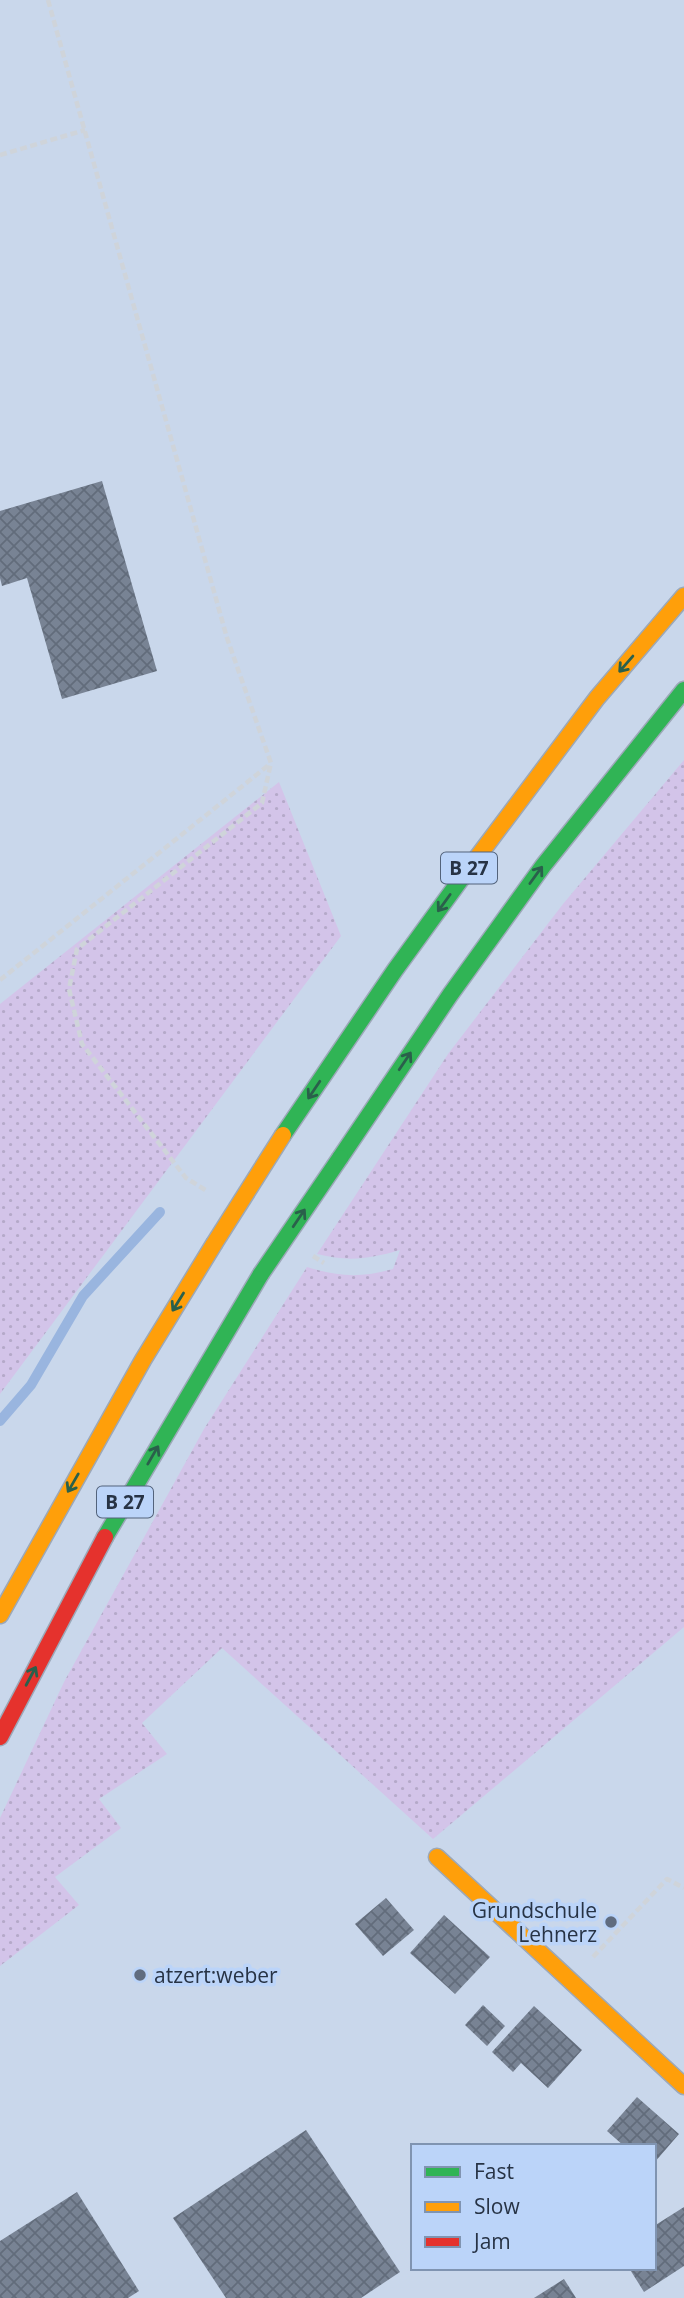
<svg xmlns="http://www.w3.org/2000/svg" width="684" height="2298" viewBox="0 0 684 2298" font-family="'Open Sans',sans-serif">
<style>
.grass{fill:url(#grass-dots)}
.lines{fill:none;stroke-linecap:round;stroke-linejoin:round}
.stream{stroke:#99b5df;stroke-width:10}
.building{fill:url(#building-cross-hatch)}
.fast-casing{stroke:#9ca8b8;stroke-width:19}
.slow-casing{stroke:#9ca8b8;stroke-width:19}
.jam-casing{stroke:#9ca8b8;stroke-width:19}
.path{stroke:#cfd4da;stroke-width:4.5;stroke-dasharray:7 3.5;stroke-linecap:butt}
.fast{stroke:#30b455;stroke-width:16}
.slow{stroke:#ff9f0a;stroke-width:16}
.jam{stroke:#e5322d;stroke-width:16}
.fast-bridge-casing{stroke:#9ca8b8;stroke-width:19;stroke-linecap:butt}
.slow-bridge-casing{stroke:#9ca8b8;stroke-width:19;stroke-linecap:butt}
.fast-bridge{stroke:#30b455;stroke-width:16}
.slow-bridge{stroke:#ff9f0a;stroke-width:16}
.oneway{stroke:#2a604b}
.poi-dot{fill:#606c7f;stroke:#bbd4f9;stroke-width:2.5}
.labels{text-anchor:middle;dominant-baseline:central;stroke-width:7;stroke-linejoin:round;paint-order:stroke}
.shield{fill:#bbd4f9;stroke:#53637b;stroke-width:2}
.shield-label{font-size:19px;font-weight:bold;fill:#273345}
.poi-label{font-size:21px;fill:#273345;stroke:#bbd4f9;text-anchor:end}
</style>
<defs>
<pattern id="grass-dots" width="8" height="8" patternUnits="userSpaceOnUse" patternTransform="scale(1.75)"><rect width="8" height="8" fill="#d3c4e9"/><path d="M2 2h.1M6 6h.1" fill="none" stroke="#b5a9c9" stroke-width="1.8" stroke-linecap="round"/></pattern>
<pattern id="building-cross-hatch" width="8" height="8" patternUnits="userSpaceOnUse" patternTransform="scale(1.75)"><rect width="8" height="8" fill="#788394"/><path d="M0 0l8 8M0 8l8-8" fill="none" stroke="#626c7b"/></pattern>
</defs>
<rect width="100%" height="100%" fill="#c9d7eb"/>
<g class="grass">
<path d="M684,760V1627L433,1839L222,1648L142,1723L167,1754L99,1799L121,1828L55,1877L79,1905L0,1966V1818L64,1682L204,1429L307,1267C340,1277 360,1278 393,1269L400,1250C369,1259 349,1262 317,1254L448,1054L563,904Z"/>
<path d="M279,782L341,936L0,1394V1004Z"/>
</g>
<g class="lines">
<path class="stream" d="M0,1421L31,1385L83,1296L160,1212"/>
</g>
<g class="building">
<path d="M102,481L157,671L62,699L27,578L2,586L0,578V511Z"/>
<path d="M386,1898L414,1930L383,1956L355,1924Z"/>
<path d="M444,1915L490,1957L455,1994L410,1953Z"/>
<path d="M483,2005L505,2026L487,2046L465,2025Z"/>
<path d="M534,2006L582,2050L548,2088L521,2063L513,2072L492,2052Z"/>
<path d="M637,2097L679,2134L654,2163V2146H624L607,2131Z"/>
<path d="M306,2130L400,2272L361,2298H226L173,2218Z"/>
<path d="M77,2192L139,2291L128,2298H0V2241Z"/>
<path d="M684,2207V2266L644,2292L629,2268H654V2226Z"/>
<path d="M564,2279L576,2298H534Z"/>
</g>
<g class="lines">
<defs>
<g id="fast">
<path d="M283,1135L395,970L464,875"/>
<path d="M340,1158L450,995L543,866L684,690"/>
<path d="M105,1537L261,1274"/>
</g>
<g id="slow">
<path d="M464,875L597,698L684,596"/>
<path d="M0,1615L143,1360L214,1244"/>
<path d="M437,1857L684,2086"/>
</g>
<path id="jam" d="M0,1737L105,1537"/>
</defs>
<use href="#fast" class="fast-casing"/>
<use href="#slow" class="slow-casing"/>
<use href="#jam" class="jam-casing"/>
<g class="path">
<path d="M48,0L227,638L271,763L262,803L77,949L69,989L82,1044L186,1178L207,1191"/>
<path d="M0,155L85,130"/>
<path d="M0,980L270,764"/>
<path d="M313,1256L324,1263"/>
<path d="M593,1957L667,1879L684,1888"/>
</g>
<use href="#fast" class="fast"/>
<use href="#slow" class="slow"/>
<use href="#jam" class="jam"/>
<defs>
<path id="fast-bridge" d="M261,1274L340,1158"/>
<path id="slow-bridge" d="M214,1244L283,1135"/>
</defs>
<use href="#fast-bridge" class="fast-bridge-casing"/>
<use href="#slow-bridge" class="slow-bridge-casing"/>
<use href="#fast-bridge" class="fast-bridge"/>
<use href="#slow-bridge" class="slow-bridge"/>
</g>
<defs><path id="oneway-shaft" d="M-6 0H5M1.5-3L5.5 0L1.5 3" fill="none" stroke-width="1.6" stroke-linecap="round" stroke-linejoin="round" transform="scale(1.75)"/></defs>
<g class="oneway">
<use href="#oneway-shaft" transform="translate(626 664) rotate(131)"/>
<use href="#oneway-shaft" transform="translate(536 875) rotate(-54)"/>
<use href="#oneway-shaft" transform="translate(444 903) rotate(126)"/>
<use href="#oneway-shaft" transform="translate(405 1061) rotate(-56)"/>
<use href="#oneway-shaft" transform="translate(314 1090) rotate(124)"/>
<use href="#oneway-shaft" transform="translate(299 1218) rotate(-56)"/>
<use href="#oneway-shaft" transform="translate(178 1302) rotate(122)"/>
<use href="#oneway-shaft" transform="translate(153 1455) rotate(-60)"/>
<use href="#oneway-shaft" transform="translate(73 1483) rotate(120)"/>
<use href="#oneway-shaft" transform="translate(31 1676) rotate(-62)"/>
</g>
<g class="poi-dot">
<circle cx="611" cy="1922" r="7"/>
<circle cx="140" cy="1975" r="7"/>
</g>
<g class="labels">
<g class="shield">
<rect x="441" y="852.5" width="56" height="31" rx="5"/>
<rect x="97" y="1486.5" width="56" height="31" rx="5"/>
</g>
<g class="shield-label">
<text x="469" y="868">B 27</text>
<text x="125" y="1502">B 27</text>
</g>
<g class="poi-label">
<text x="597" y="1910">Grundschule<tspan x="597" dy="24">Lehnerz</tspan></text>
<text x="154" y="1975" text-anchor="start">atzert:weber</text>
</g>
</g>
<rect x="411" y="2144" width="245" height="126" fill="#bbd4f9" stroke="#8094b1" stroke-width="2"/>
<rect x="425" y="2167" width="35" height="10" fill="#30b455" stroke="#8094b1" stroke-width="2"/>
<text x="474" y="2179" font-size="21" fill="#273345">Fast</text>
<rect x="425" y="2202" width="35" height="10" fill="#ff9f0a" stroke="#8094b1" stroke-width="2"/>
<text x="474" y="2214" font-size="21" fill="#273345">Slow</text>
<rect x="425" y="2237" width="35" height="10" fill="#e5322d" stroke="#8094b1" stroke-width="2"/>
<text x="474" y="2249" font-size="21" fill="#273345">Jam</text>
</svg>
